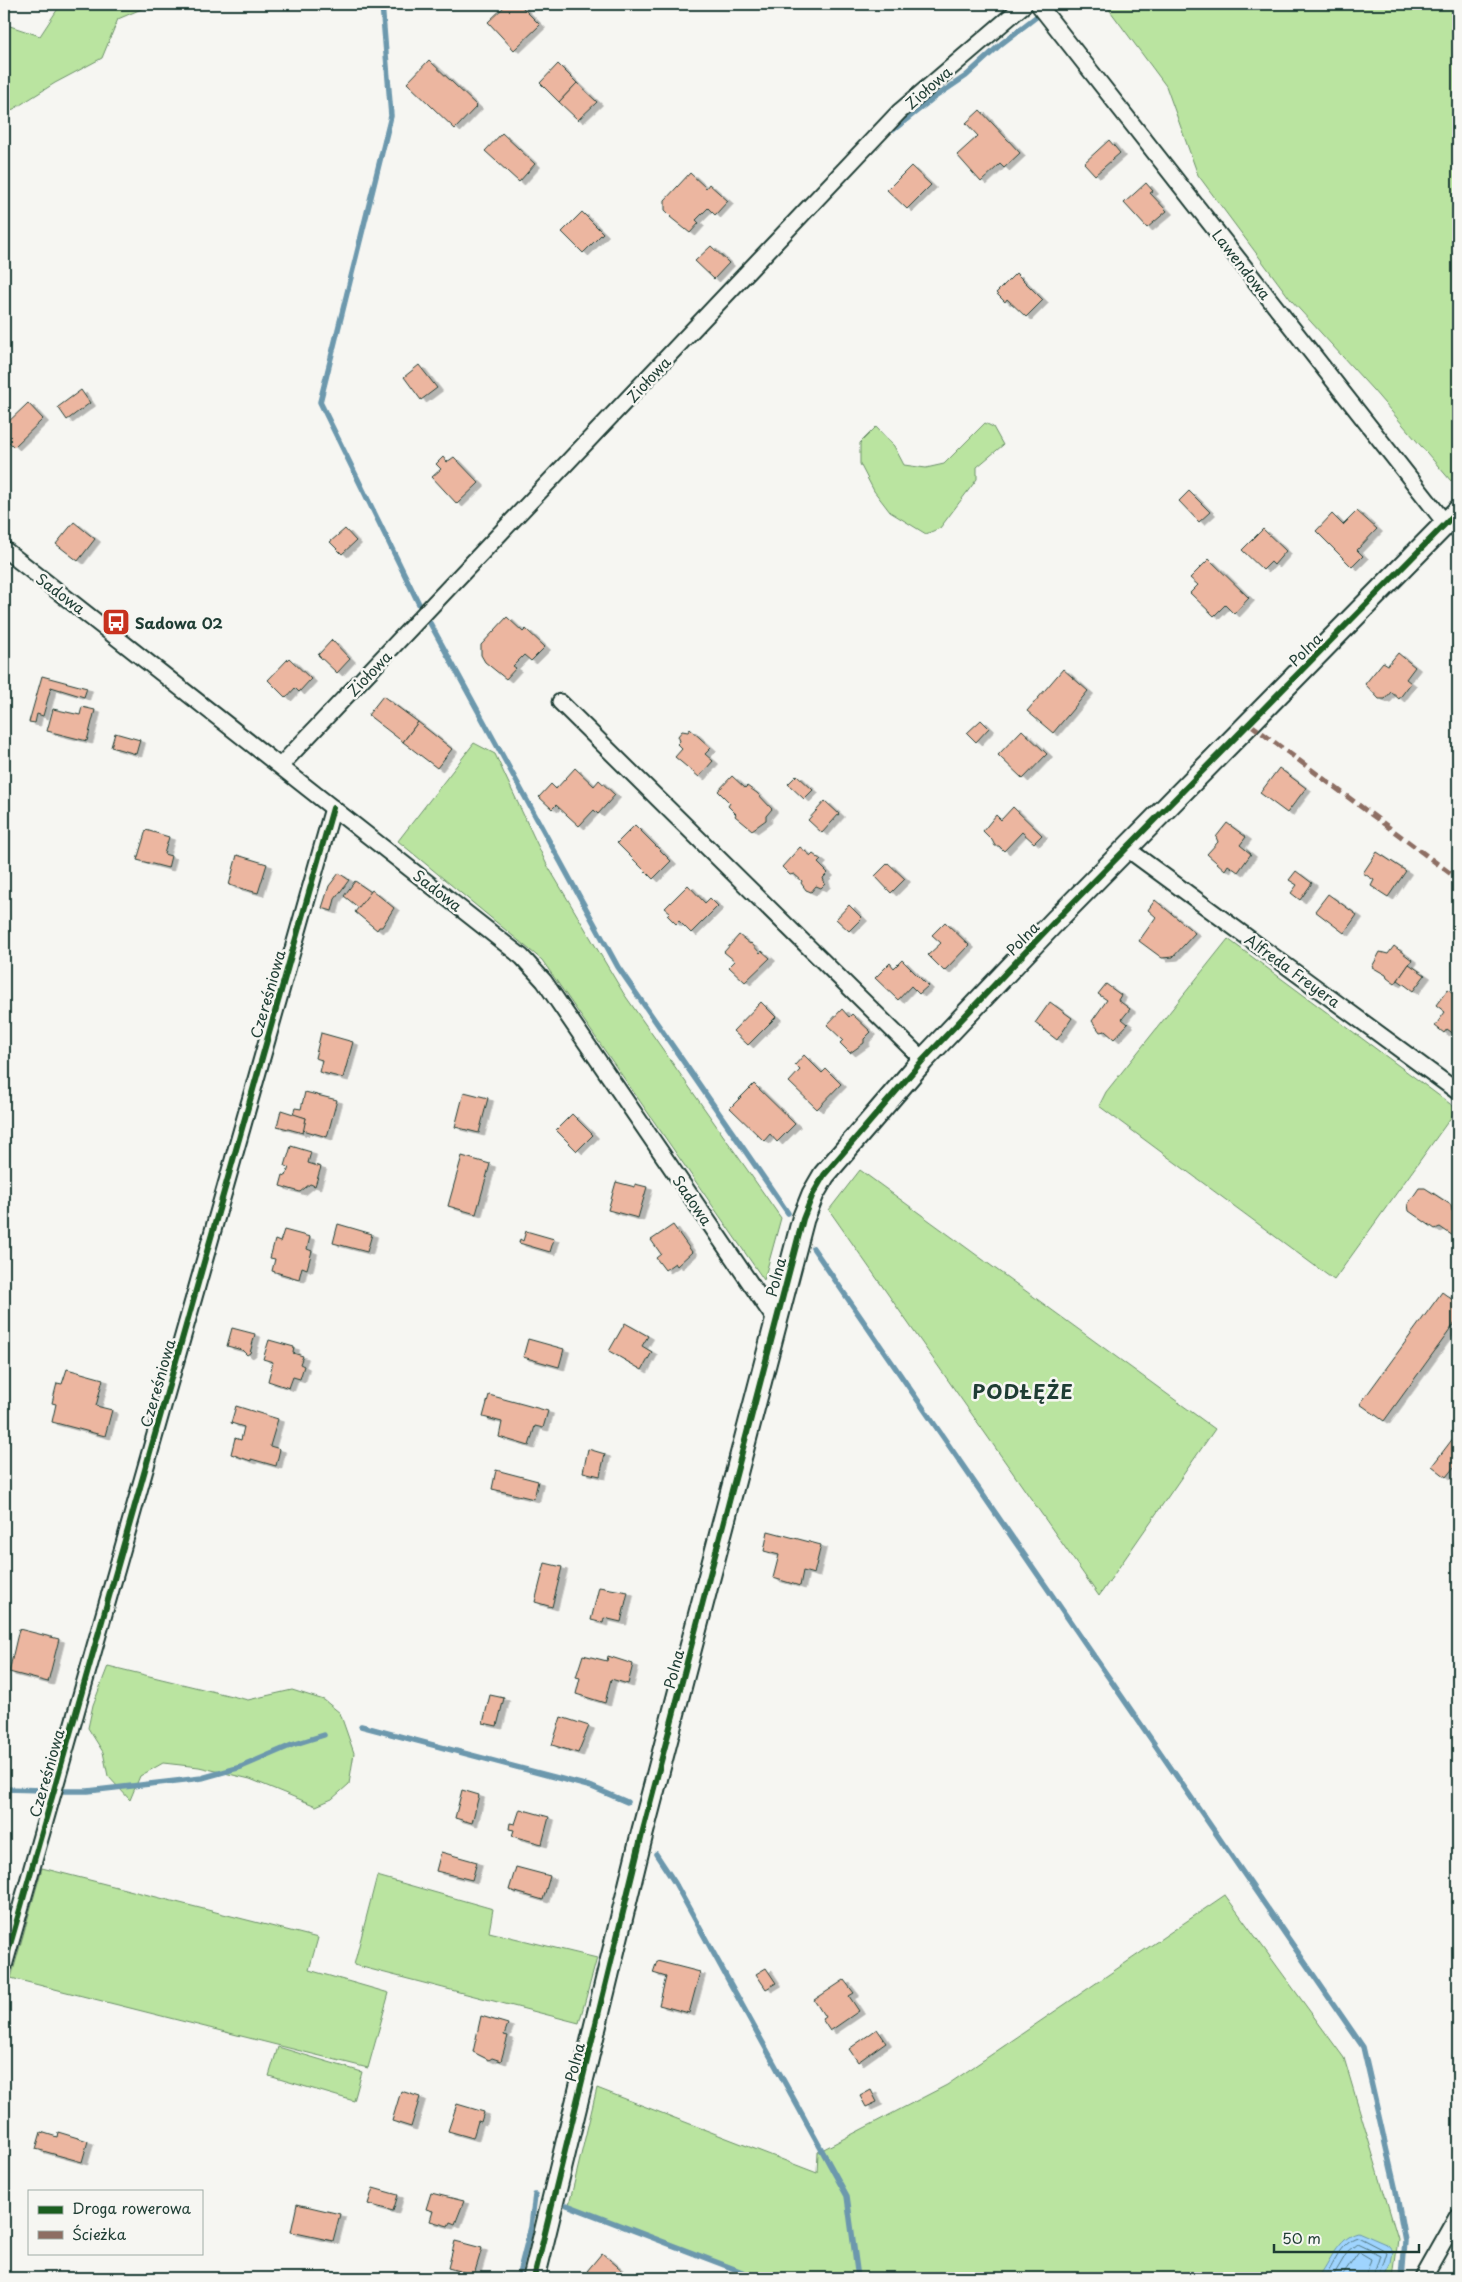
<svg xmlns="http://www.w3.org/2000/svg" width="1462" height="2282" viewBox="0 0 1462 2282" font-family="'Playpen Sans',sans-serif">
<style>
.green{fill:#bae4a0;stroke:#6c906a}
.water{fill:#9fd4fe;stroke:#6c98ad}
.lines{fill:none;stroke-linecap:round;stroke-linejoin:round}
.shore{stroke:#527985;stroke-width:1}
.stream{stroke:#6c98ad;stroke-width:5.5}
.building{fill:#ecb6a0;stroke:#1f3d34;filter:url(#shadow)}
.street-casing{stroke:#1f3d34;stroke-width:19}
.secondary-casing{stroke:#1f3d34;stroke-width:25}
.street{stroke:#f6f6f2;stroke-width:15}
.secondary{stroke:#f6f6f2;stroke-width:21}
.quiet{stroke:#8d6e63;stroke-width:5;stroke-dasharray:10 5;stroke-linecap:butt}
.cycleway-casing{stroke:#f6f6f2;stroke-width:9}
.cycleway{stroke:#1b5e20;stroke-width:6}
.labels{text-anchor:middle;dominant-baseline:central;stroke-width:5;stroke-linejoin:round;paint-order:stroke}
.street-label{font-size:15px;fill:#1f3d34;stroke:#f6f6f2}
.poi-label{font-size:15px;font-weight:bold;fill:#1f3d34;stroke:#f6f6f2;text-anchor:start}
.district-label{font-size:20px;font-weight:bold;letter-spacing:1px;fill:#1f3d34;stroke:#f6f6f2}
</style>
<defs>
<filter id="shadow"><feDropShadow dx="5.5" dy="3" stdDeviation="0" flood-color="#0004"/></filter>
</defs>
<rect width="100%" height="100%" fill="#f6f6f2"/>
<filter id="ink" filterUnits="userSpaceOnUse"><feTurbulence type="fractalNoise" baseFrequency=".02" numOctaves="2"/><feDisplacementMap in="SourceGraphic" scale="10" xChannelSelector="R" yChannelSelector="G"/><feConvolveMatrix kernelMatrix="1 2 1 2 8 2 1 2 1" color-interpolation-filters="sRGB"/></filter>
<g filter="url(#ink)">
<g class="green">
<path d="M61,4H153L118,19L102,58L55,83L4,115V24L40,36Z"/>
<path d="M1105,4H1458V474L1451,481L1373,390L1291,300L1198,175L1166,86Z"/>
<path d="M985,423L993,427L1003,445L977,467V479L940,528L926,534L890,512L874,491L860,464V443L876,427L894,446L904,465L926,468L944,464Z"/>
<path d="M474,743L495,754L546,863L624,994L781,1218L764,1280L542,960L398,841Z"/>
<path d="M1228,939L1457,1109L1334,1280L1099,1106L1106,1092Z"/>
<path d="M860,1170L1215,1429L1099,1596L829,1210Z"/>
<path d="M108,1666L248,1700L292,1690L324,1700L340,1713L354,1753L349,1784L332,1799L316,1806L250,1779L199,1767L163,1763L140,1776L130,1800L108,1776L103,1752L88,1728L93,1705Z"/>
<path d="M42,1868L318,1938L309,1970L389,1993L368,2068L11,1978Z"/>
<path d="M377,1876L493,1909L489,1932L597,1958L579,2023L354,1965Z"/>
<path d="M1225,1895L1344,2058L1398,2239L1393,2278H758L569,2205L597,2088L817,2173L818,2152L947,2085Z"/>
<path d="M278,2047L362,2072L354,2101L269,2076Z"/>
</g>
<path class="water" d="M1358,2232L1388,2245L1393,2251L1391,2263L1383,2278H1318C1330,2262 1338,2237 1358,2232Z"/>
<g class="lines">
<g class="shore">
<path d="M1324,2278C1333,2265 1341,2241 1358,2237L1387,2252L1379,2278"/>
<path d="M1332,2278L1348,2251L1357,2244L1380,2255L1373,2278"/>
<path d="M1341,2278L1359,2252L1371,2259L1365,2278"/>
</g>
<g class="stream">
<path d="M382,4L391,116L320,402L420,606"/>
<path d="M1050,4H1051"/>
<path d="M893,130L932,99L966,76L1001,44L1036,17"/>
<path d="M430,623L618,967L788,1213"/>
<path d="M813,1248L1363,2047L1396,2191L1405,2241L1402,2278"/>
<path d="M361,1726L592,1787L627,1802"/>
<path d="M4,1789L45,1790"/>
<path d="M61,1791H88L202,1778L241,1767L292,1745L324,1735"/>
<path d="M656,1854L675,1883L847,2196L858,2278"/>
<path d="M567,2205L758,2278"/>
<path d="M518,2278L531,2227L535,2195"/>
</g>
</g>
<g class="building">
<path d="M507,4H519L540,25L514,50L488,22Z"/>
<path d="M429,60L477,106L455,129L407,83Z"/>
<path d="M558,64L577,83L559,102L540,83Z"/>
<path d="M577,83L597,102L578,120L559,102Z"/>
<path d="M980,110L1020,153L1004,168L1000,164L981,182L957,155L978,136L966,123Z"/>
<path d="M502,133L535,164L519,182L485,151Z"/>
<path d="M1109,140L1120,153L1095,175L1084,163Z"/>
<path d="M911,166L931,185L907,209L887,190Z"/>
<path d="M690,173L706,188L709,184L728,201L715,215L708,208L696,220L699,223L690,233L670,217L671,216L665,210V200Z"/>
<path d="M1146,183L1153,191L1150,193L1167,211L1147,228L1124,203Z"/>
<path d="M582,212L603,233L583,253L562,232Z"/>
<path d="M711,246L729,263L714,279L695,261Z"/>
<path d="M1016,273L1043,300L1026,317L1007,299L1005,302L996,293Z"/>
<path d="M419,365L437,388L421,400L404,377Z"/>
<path d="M81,390L90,403L67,420L58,407Z"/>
<path d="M28,403L43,419L14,447L4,437V426Z"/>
<path d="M443,457L447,462L454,457L479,483L457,504L432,477L441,469L436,464Z"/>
<path d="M1189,491L1210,512L1199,522L1179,501Z"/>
<path d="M1357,511L1377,529L1357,550L1363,556L1352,567L1316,531L1332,514L1343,525Z"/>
<path d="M74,522L95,539L78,561L56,544Z"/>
<path d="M345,529L356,541L342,554L330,542Z"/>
<path d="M1263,529L1286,551L1274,565L1271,562L1263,570L1242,550Z"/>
<path d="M1209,559L1249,598L1234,614L1225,605L1214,616L1190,593L1198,585L1190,578Z"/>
<path d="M507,617L523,632L526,629L545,647L531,661L524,655L513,666L516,668L506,679L485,662L481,655V645Z"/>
<path d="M332,640L350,659L337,673L318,655Z"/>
<path d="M1398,653L1415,667L1406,679L1411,683L1399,699L1391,692L1385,699H1379L1365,684L1383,662L1388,665Z"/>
<path d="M289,658L311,679L299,692L295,688L286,698L268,680Z"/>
<path d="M1063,669L1088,691L1053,733L1027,711Z"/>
<path d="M42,676L87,688L84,697L51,687L43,716L37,714L35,723L29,722Z"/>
<path d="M383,696L418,722L403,742L368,715Z"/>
<path d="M82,707L95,710L87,741L47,731L53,709L80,715Z"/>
<path d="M981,720L989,728L976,742L967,733Z"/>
<path d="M418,722L452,749L437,768L403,742Z"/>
<path d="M690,729L711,748L705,754L713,761L699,777L675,757L682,749L677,744L680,741L678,736L682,731L688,732Z"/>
<path d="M1022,730L1047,754L1023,779L998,755Z"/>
<path d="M115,733L140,740L136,754L111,747Z"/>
<path d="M575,768L594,786L599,780L615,795L598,814L594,810L579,826L556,805L552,809L539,797L551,784L556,789Z"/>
<path d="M1279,768L1306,788L1287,813L1260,793Z"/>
<path d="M797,775L813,790L804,799L788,784Z"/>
<path d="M732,776L745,788L747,786L757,793L772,809L766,816V820L752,830L735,816L736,814L728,806L730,803L718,791Z"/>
<path d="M825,801L839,814L822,833L808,820Z"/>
<path d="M1013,807L1042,835L1034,843L1022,832L1004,851L999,846H995L992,840L983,831L996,815L1001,820Z"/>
<path d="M1227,823L1246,837L1240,845L1251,854L1238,872L1228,865L1225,870L1207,854L1218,842L1216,837Z"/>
<path d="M635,825L671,861L653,879L617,843Z"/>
<path d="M146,830L169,837L164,854L171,856L168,868L137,860Z"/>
<path d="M800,847L811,856L813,854L821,860L818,863L828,873L823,878L825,884L821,888L816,886L811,892L806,890L801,883L802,881L794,874L790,875L782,867Z"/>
<path d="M1377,852L1406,871L1388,897L1371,886L1374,880L1363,873Z"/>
<path d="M237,855L267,864L258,893L229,885Z"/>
<path d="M888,863L905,879L891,893L875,876Z"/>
<path d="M1296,871L1312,883L1300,900L1291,893L1297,885L1289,880Z"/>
<path d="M339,873L349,880L335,899L332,911L322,908L329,886Z"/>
<path d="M355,881L371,892L359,908L344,896Z"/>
<path d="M688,885L705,903L710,898L718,906L691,933L679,921L676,924L667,915L670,912L665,908Z"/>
<path d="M372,890L394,908L382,927H379L377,930L355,912Z"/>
<path d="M1328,894L1357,915L1344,933L1315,911Z"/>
<path d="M1155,900L1195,933L1173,957L1162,958L1139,941L1156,917L1148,910Z"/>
<path d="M849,905L862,918L849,931L836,919Z"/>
<path d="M945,922L969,945L944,971L928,955L941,943L932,935Z"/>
<path d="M739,935L750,944L751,943L760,953L762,951L770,958L745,982L729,967L735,961L724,952Z"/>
<path d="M1394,946L1412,960L1395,984L1387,978L1386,975L1372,967L1380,952L1388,954Z"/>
<path d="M902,960L928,986L919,994L911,986L898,1000L875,978L890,963L894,968Z"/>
<path d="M1409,964L1425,975L1413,991L1398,980Z"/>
<path d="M1106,984L1121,995L1118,1000L1130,1009L1122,1019L1128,1024L1114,1039L1105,1031L1100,1032L1092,1021L1107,1000L1098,994Z"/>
<path d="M1448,989L1458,997V1044L1455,1041L1458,1037L1447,1029L1444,1033L1435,1026L1445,1012L1436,1005Z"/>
<path d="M761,1002L776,1017L748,1045L733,1031Z"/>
<path d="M1050,1002L1072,1018L1057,1040L1035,1023Z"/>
<path d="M842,1009L849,1017L852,1014L871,1032L864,1039V1043L850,1053L840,1043L843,1040L827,1025Z"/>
<path d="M321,1033L353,1042L343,1078L319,1072L322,1060L315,1058Z"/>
<path d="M804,1055L822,1073L826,1069L841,1084L817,1109L789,1082L800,1070L795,1065Z"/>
<path d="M754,1084L795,1124L777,1142L770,1134L764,1141L730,1108Z"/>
<path d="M305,1092L337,1100L327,1137L303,1130L306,1118L293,1115L295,1108L301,1109Z"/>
<path d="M464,1092L488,1098L479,1133L455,1127Z"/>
<path d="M281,1110L306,1118L303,1133L277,1126Z"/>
<path d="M572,1114L593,1135L577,1151L556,1130Z"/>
<path d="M291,1146L311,1152L308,1163L321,1167L315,1186L310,1184L300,1192L280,1186L283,1175L286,1176L289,1167L285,1166Z"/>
<path d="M462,1156L490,1164L476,1214L448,1206Z"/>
<path d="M616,1182L635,1187V1184L647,1187L638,1218L608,1210Z"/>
<path d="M1419,1188H1425L1451,1205L1452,1211L1458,1215V1234L1456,1238L1440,1227L1435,1229L1409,1211L1408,1204Z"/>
<path d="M338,1224L372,1234L367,1252L333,1243Z"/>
<path d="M673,1225L692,1252L677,1266L675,1263L665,1270L656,1258L661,1254L651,1240Z"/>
<path d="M284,1230L310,1237L307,1249L312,1251L307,1269L302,1267L299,1279L272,1271L275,1259L270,1258L275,1240L280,1242Z"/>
<path d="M526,1231L554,1239L550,1252L519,1243L520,1239L523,1241Z"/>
<path d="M1442,1292L1458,1304V1319L1384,1421L1360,1404Z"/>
<path d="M625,1323L648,1336L642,1346L652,1352L642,1370L609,1351Z"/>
<path d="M232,1328L255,1334L250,1353L247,1355L242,1350L227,1346Z"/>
<path d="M528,1339L564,1349L559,1367L523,1357Z"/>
<path d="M269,1340L294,1347L293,1353L303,1356L300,1364L304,1366L300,1379L293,1377L289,1388L268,1381L273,1362L263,1359Z"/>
<path d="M67,1369L103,1379L96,1406L112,1410L105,1436L52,1422L56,1404L52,1403L57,1383L62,1384Z"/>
<path d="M489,1395L548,1411L543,1428L535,1426L529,1446L499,1437L502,1422L483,1417Z"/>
<path d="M236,1406L278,1419L270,1446L280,1449L276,1466L251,1459V1461L231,1454L235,1438L241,1440L244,1427L231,1423Z"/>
<path d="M1454,1437L1458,1441V1462L1446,1477L1432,1466Z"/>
<path d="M588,1449L605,1454L600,1476L583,1472Z"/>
<path d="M496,1470L538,1481L534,1499L492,1489Z"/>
<path d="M768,1531L821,1545L814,1574L803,1571L800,1586L773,1578L779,1555L764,1551Z"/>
<path d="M545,1563L562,1567L552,1607L535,1602Z"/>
<path d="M599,1587L628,1592L621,1622L604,1618L603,1623L591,1620Z"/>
<path d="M19,1629L59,1639L48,1682L9,1672Z"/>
<path d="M583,1655L607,1661L608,1656L633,1664L628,1684L611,1679L605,1703L576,1694L580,1678L576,1677Z"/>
<path d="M490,1695L504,1698L497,1726L483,1723Z"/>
<path d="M561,1717L589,1726L578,1753L552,1745Z"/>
<path d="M462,1790L479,1795L472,1823L455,1818Z"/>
<path d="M520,1809L549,1817L542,1844L512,1836L514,1830L509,1829L510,1823L515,1824Z"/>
<path d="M441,1852L477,1862L472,1880L436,1871Z"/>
<path d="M516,1867L550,1876L543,1900L509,1890Z"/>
<path d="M657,1961L700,1972L689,2013L659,2005L666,1977L653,1973Z"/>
<path d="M766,1968L776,1983L766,1989L756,1974Z"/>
<path d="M844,1980L854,1993L849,1996L859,2011L830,2031L822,2019L825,2017L814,2000Z"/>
<path d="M481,2016L508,2024L504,2035L508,2036L501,2061L492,2058L489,2060L473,2052Z"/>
<path d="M877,2029L886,2042L858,2062L849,2049Z"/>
<path d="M871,2090L877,2102L866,2107L860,2096Z"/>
<path d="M401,2091L420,2097L411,2127L392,2121Z"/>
<path d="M457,2104L484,2112L481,2122L478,2121L473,2138L448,2131Z"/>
<path d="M41,2132L57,2137L58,2132L88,2141L82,2162L36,2149Z"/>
<path d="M373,2188L398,2195L393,2211L368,2204Z"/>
<path d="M431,2193L464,2201L455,2224L450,2222L448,2226L430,2221L433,2211L426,2209Z"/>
<path d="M297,2204L340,2214L333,2241L291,2232Z"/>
<path d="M455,2241L482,2248L474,2275L448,2268Z"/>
<path d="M602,2253L631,2278H596L587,2271Z"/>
</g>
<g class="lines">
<defs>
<g id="street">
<path d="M1038,4L1446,524"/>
<path d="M4,549L522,957L544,981L776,1321"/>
<path d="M560,702L923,1060"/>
<path d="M281,765L899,112L1025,4"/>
<path d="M1126,848L1458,1092"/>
<path d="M4,1966L333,808"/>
<path d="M1423,2278L1458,2216"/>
</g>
<path id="secondary" d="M534,2278L642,1834L803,1219L813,1194L824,1175L923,1060L1056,920L1458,511"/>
</defs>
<use href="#street" class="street-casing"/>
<use href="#secondary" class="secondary-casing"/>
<use href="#street" class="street"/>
<use href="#secondary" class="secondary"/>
<path class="quiet" d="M1250,724L1458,879"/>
<defs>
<g id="cycleway">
<path d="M4,1966L333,808"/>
<path d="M534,2278L642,1834L803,1219L813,1194L824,1175L923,1060L1056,920L1458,511"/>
</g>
</defs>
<use href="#cycleway" class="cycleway-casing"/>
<use href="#cycleway" class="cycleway"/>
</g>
</g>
<defs>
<symbol id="bus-square" viewBox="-11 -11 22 22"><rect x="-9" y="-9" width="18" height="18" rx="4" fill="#c8321e" stroke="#f6f6f2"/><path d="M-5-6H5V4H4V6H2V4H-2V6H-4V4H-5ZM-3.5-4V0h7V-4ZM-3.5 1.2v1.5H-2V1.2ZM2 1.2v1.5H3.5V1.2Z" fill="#fff"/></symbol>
</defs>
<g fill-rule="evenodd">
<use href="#bus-square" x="100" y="606" width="32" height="32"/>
</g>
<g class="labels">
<g class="street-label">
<text transform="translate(928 87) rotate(-41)">Ziołowa</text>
<text transform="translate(1242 264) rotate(52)">Lawendowa</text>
<text transform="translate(648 379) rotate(-47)">Ziołowa</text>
<text transform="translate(61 593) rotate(37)">Sadowa</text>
<text transform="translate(1305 649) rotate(-45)">Polna</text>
<text transform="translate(369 673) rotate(-46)">Ziołowa</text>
<text transform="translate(438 890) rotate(38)">Sadowa</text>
<text transform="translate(1022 938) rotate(-46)">Polna</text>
<text transform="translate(1293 970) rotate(36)">Alfreda Freyera</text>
<text transform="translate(267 994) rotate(-74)">Czereśniowa</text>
<text transform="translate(693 1200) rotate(56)">Sadowa</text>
<text transform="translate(775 1277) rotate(-75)">Polna</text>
<text transform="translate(157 1383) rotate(-74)">Czereśniowa</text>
<text transform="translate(673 1669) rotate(-75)">Polna</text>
<text transform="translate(46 1773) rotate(-74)">Czereśniowa</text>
<text transform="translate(574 2062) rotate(-76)">Polna</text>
</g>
<g class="poi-label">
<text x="135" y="622">Sadowa 02</text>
</g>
<g class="district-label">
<text x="1023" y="1391">PODŁĘŻE</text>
</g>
</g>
<rect width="1462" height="2282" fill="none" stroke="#f6f6f2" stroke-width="20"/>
<rect x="10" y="10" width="1442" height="2262" fill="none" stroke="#1f3d34" stroke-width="2" filter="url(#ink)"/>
<rect x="28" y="2190" width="175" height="65" fill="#f6f6f2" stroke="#a0aca6"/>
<rect x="38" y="2206" width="25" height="8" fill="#1b5e20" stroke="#a0aca6"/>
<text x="72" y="2214" font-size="15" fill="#1f3d34">Droga rowerowa</text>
<rect x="38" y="2231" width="25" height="8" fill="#8d6e63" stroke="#a0aca6"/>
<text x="72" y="2240" font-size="15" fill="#1f3d34">Ścieżka</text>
<path d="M1274 2244v8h145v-8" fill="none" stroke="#1f3d34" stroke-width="2.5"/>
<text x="1282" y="2244" font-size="15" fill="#1f3d34" stroke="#f6f6f2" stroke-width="4" paint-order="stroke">50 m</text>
</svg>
